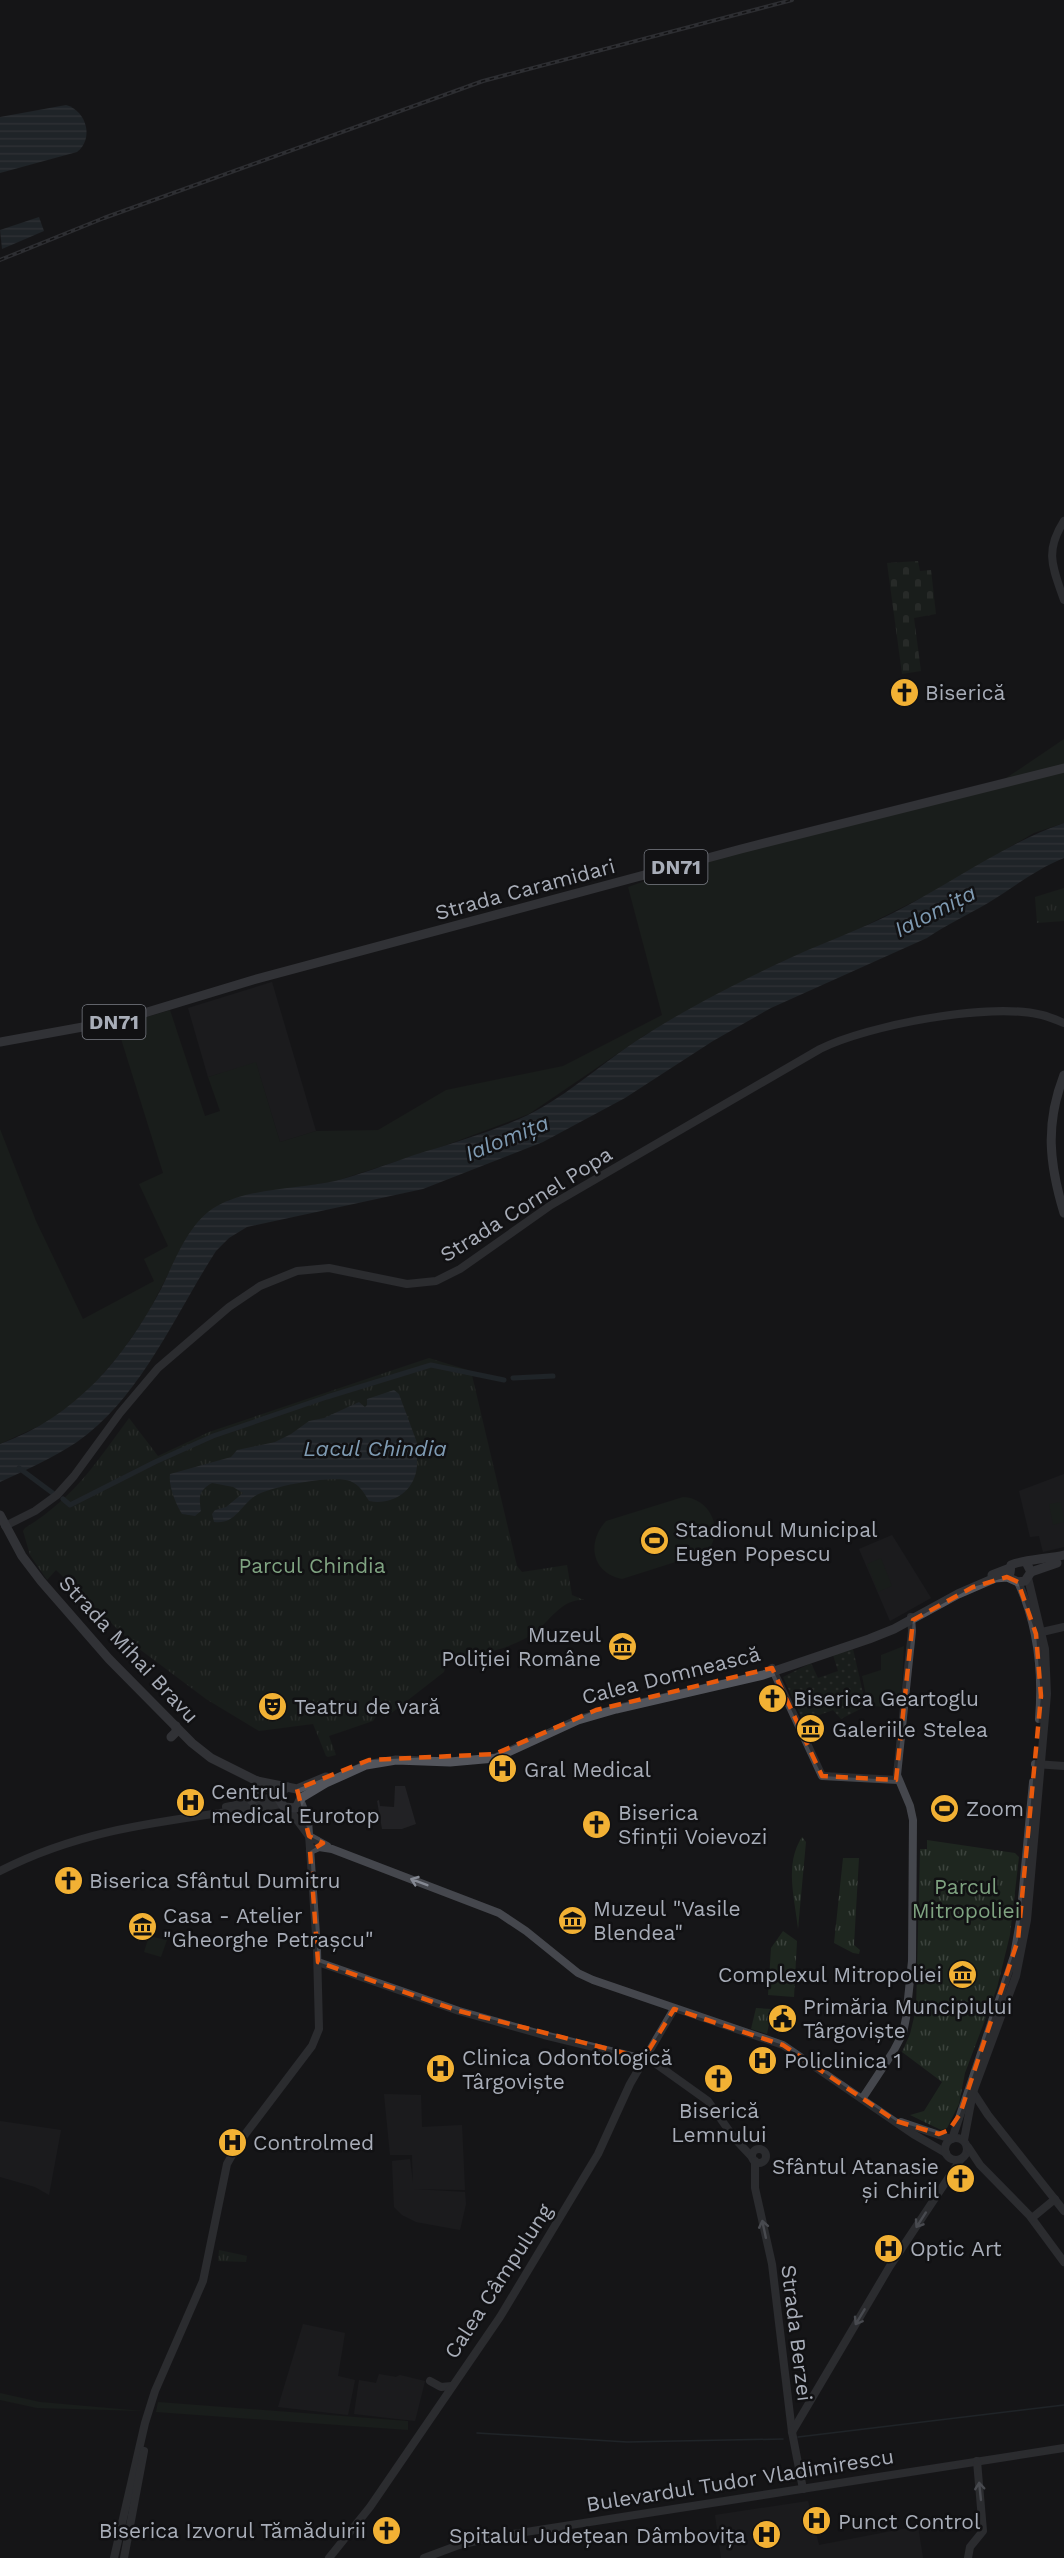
<svg xmlns="http://www.w3.org/2000/svg" width="1064" height="2558" viewBox="0 0 1064 2558" font-family="'Work Sans',sans-serif">
<style>
.built{fill:#222225}
.grass{fill:#1e261f}
.cemetery{fill:url(#cemetery-stones)}
.park{fill:url(#park-tufts)}
.garden{fill:url(#garden-dots)}
.water{fill:url(#water-rules)}
.lines{fill:none;stroke-linecap:round;stroke-linejoin:round}
.stream{stroke:#2c353c;stroke-width:1.5}
.canal{stroke:#2c353c;stroke-width:5}
.secondary{stroke:#45474d;stroke-width:8}
.primary{stroke:#53555c;stroke-width:9}
.rail-casing{stroke:#4a4c52;stroke-width:4}
.rail{stroke:#111113;stroke-width:1.5;stroke-dasharray:4.5;stroke-linecap:butt}
.oneway{stroke:#858993}
.marked{fill:none;stroke:#e8590c;stroke-width:4.5;stroke-dasharray:12 8;stroke-linejoin:round}
.labels{text-anchor:middle;dominant-baseline:central;stroke-width:5;stroke-linejoin:round;paint-order:stroke}
.shield{fill:#111113;stroke:#7b7e86;stroke-width:1.5}
.shield-label{font-size:20px;font-weight:bold;fill:#a8adb8}
.poi-label{font-size:21px;fill:#a8adb8;stroke:#111113;text-anchor:start}
.street-label{font-size:21px;fill:#a8adb8;stroke:#111113}
.park-label{font-size:21px;fill:#7fa381;stroke:#111113}
.water-label{font-size:22px;font-style:italic;fill:#7f9bb3;stroke:#111113}
</style>
<defs>
<pattern id="cemetery-stones" width="16" height="16" patternUnits="userSpaceOnUse" patternTransform="scale(1.5)"><rect width="16" height="16" fill="#1e261f"/><path d="M2 7V4a2 2 0 0 1 4 0v3zM10 15v-3a2 2 0 0 1 4 0v3z" fill="#3c433d"/></pattern>
<pattern id="park-tufts" width="24" height="20" patternUnits="userSpaceOnUse" patternTransform="scale(1.5)"><rect width="24" height="20" fill="#1e261f"/><path d="M3 7l-1-3M5 7V3M7 7l1-3M15 17l-1-3M17 17v-4M19 17l1-3" fill="none" stroke="#3c433d"/></pattern>
<pattern id="garden-dots" width="8" height="8" patternUnits="userSpaceOnUse" patternTransform="scale(1.5)"><rect width="8" height="8" fill="#1e261f"/><path d="M2 2h.1M6 6h.1" fill="none" stroke="#3c433d" stroke-width="1.8" stroke-linecap="round"/></pattern>
<pattern id="water-rules" width="6" height="5" patternUnits="userSpaceOnUse" patternTransform="scale(1.5)"><rect width="6" height="5" fill="#2c353c"/><path d="M0 2.5h6" fill="none" stroke="#485056"/></pattern>
</defs>
<rect width="100%" height="100%" fill="#161618"/>
<g class="built">
<path d="M272,982L316,1131L280,1142L256,1063L208,1077L188,1008Z"/>
<path d="M1064,1474V1547L1043,1552L1039,1536L1030,1537L1019,1491Z"/>
<path d="M892,1535L931,1598L890,1621L859,1549Z"/>
<path d="M395,1786H405L416,1824L402,1829H382L377,1801L379,1800L380,1806L394,1807Z"/>
<path d="M384,2094L421,2095L422,2127L462,2125L465,2190L413,2189L465,2192L466,2204L460,2230L416,2222L402,2215L394,2207L392,2161L410,2159L413,2183L412,2155H390Z"/>
<path d="M0,2121L61,2130L49,2195L35,2187L0,2177Z"/>
<path d="M303,2324L345,2333L338,2376L355,2380L348,2415L278,2407Z"/>
<path d="M379,2374L396,2377L400,2375L425,2381L415,2421L354,2414L359,2380L376,2383Z"/>
<path d="M808,2501L819,2545L918,2526L923,2558H721L715,2515Z"/>
</g>
<g class="grass">
<path d="M1064,739V823L1034,833L931,893L857,930L779,963L645,1035L529,1114L444,1146L336,1181L229,1200L188,1236L147,1315L121,1353L84,1396L48,1422L0,1444V1129L36,1221L83,1319L154,1281L144,1259L168,1246L139,1184L163,1173L117,1026L170,1010L205,1116L220,1111L208,1077L256,1062L280,1142L316,1131L378,1130L446,1090L563,1066L662,1015L628,887L768,838L993,787Z"/>
<path d="M683,1497C710,1498 725,1530 707,1552L622,1579C592,1573 586,1543 606,1521Z"/>
<path d="M1061,1502L1064,1522L1053,1525L1049,1504Z"/>
<path d="M881,1558L892,1586L878,1592L867,1564Z"/>
<path d="M904,1646L901,1701L892,1707L868,1706L862,1676L881,1670V1655Z"/>
<path d="M149,1936L167,1940L161,1957L144,1952Z"/>
<path d="M0,2393L40,2402L143,2411L37,2408L0,2400Z"/>
<path d="M158,2402L408,2421V2430L156,2412Z"/>
</g>
<path class="cemetery" d="M918,561L920,571L931,570L936,614L914,618L921,671L902,674L887,563Z"/>
<g class="park">
<path d="M1064,888V921L1037,923L1035,897Z"/>
<path d="M429,1358L471,1371L517,1566L522,1572L567,1565L572,1595L584,1600C559,1598 548,1626 528,1637C498,1653 481,1654 448,1657L444,1672L385,1718L386,1714L382,1708L373,1721L329,1736L336,1755L328,1757L326,1756L313,1724L259,1731L206,1699L134,1645L56,1570L47,1580L30,1555L23,1531L25,1528C74,1498 96,1463 129,1418L158,1456L209,1432Z"/>
<path d="M802,1837L806,1842L798,1929C795,1899 784,1864 802,1837Z"/>
<path d="M927,1840L1015,1853L1019,1857L1010,1935L997,1988L965,2073L959,2104L947,2128L941,2130L910,2115L924,2111L942,2082L902,2052L910,2034L916,2009L920,1849H927Z"/>
<path d="M843,1858H859L854,1945L860,1950L859,1954L853,1953L834,1943Z"/>
<path d="M783,1931L797,1941L794,1997L768,1995L771,1948Z"/>
<path d="M756,2008L772,2009L767,2034L751,2029Z"/>
<path d="M219,2250L247,2256L246,2262L218,2261Z"/>
</g>
<path class="garden" d="M853,1649L866,1706L841,1719L833,1710L803,1721L783,1677L811,1663L818,1678L838,1671L833,1655Z"/>
<g class="water">
<path d="M66,105C87,111 94,139 77,152L0,173V117Z"/>
<path d="M39,217L44,231L2,249L0,230Z"/>
<path d="M1064,823V858C1036,869 1013,888 988,903C967,915 946,925 927,938L771,1008L713,1041L625,1098L543,1142L423,1189L247,1227L229,1238L216,1251C174,1316 142,1396 77,1442C53,1458 26,1470 0,1482V1444C75,1417 124,1359 161,1289C175,1261 188,1222 217,1206C249,1188 299,1189 335,1181C362,1174 388,1164 414,1155C452,1143 492,1132 528,1115C569,1095 605,1060 644,1036C684,1010 735,984 779,963C817,945 857,931 895,912C952,883 1004,844 1064,823Z"/>
<path d="M394,1390L399,1394L419,1448C417,1455 417,1458 417,1465C416,1491 392,1506 369,1501C364,1493 360,1485 350,1481C333,1475 271,1486 255,1496C240,1506 235,1525 214,1522L212,1514L215,1510L226,1507L243,1493L233,1487L212,1483C198,1491 199,1497 201,1511L195,1516L182,1514C176,1505 168,1485 170,1474L231,1457L237,1450L275,1442L291,1434L309,1421L324,1418L359,1402L365,1407L367,1405V1399Z"/>
</g>
<g class="lines">
<g class="stream">
<path d="M477,2433L627,2442L783,2439"/>
<path d="M798,2437L1064,2405"/>
</g>
<g class="canal">
<path d="M513,1378L553,1376"/>
<path d="M19,1468L54,1494"/>
<path d="M63,1499L70,1505L155,1462L213,1436L327,1397L431,1365L504,1380"/>
</g>
<g class="secondary">
<path d="M1064,521C1044,552 1053,568 1064,600"/>
<path d="M5,1526L35,1511L57,1495L74,1476L120,1413L158,1368L229,1307L260,1286L297,1271L329,1268L407,1284L436,1281L460,1269L551,1205L820,1049C868,1025 990,1002 1042,1015C1050,1017 1057,1020 1064,1023"/>
<path d="M1018,1582C1038,1626 1043,1671 1039,1719"/>
<path d="M1042,1632L1064,1627"/>
<path d="M772,1668L822,1776L898,1780"/>
<path d="M1035,1764L1064,1766"/>
<path d="M226,1807L279,1796"/>
<path d="M289,1809L309,1836L327,1846"/>
<path d="M310,1851L319,1847L332,1849L499,1913L526,1931L578,1973L593,1980L783,2045L913,2134L946,2153"/>
<path d="M0,1871C91,1824 182,1820 281,1804"/>
<path d="M318,1962L459,2011L544,2035L652,2061L708,2101L735,2139L752,2157"/>
<path d="M973,2092L988,2115L1064,2211"/>
<path d="M862,2099L893,2052L903,2033L906,2018L912,1961L913,1820L910,1806L897,1775L912,1631L911,1617"/>
<path d="M901,2122L951,2139"/>
<circle cx="956" cy="2149" r="11"/>
<path d="M952,2139L1014,1956L1020,1921L1033,1782"/>
<path d="M964,2140L973,2092L1016,1976L1027,1920L1047,1694L1045,1649L1028,1578"/>
<path d="M968,2147L980,2165L1030,2216L1064,2262"/>
<circle cx="759" cy="2156" r="7"/>
<path d="M755,2161V2188L772,2264L792,2432L803,2489"/>
<path d="M1032,2218L1055,2199"/>
<path d="M430,2381L441,2387L452,2386"/>
<path d="M792,2432L890,2266L961,2159"/>
<path d="M114,2558L145,2423L155,2391L203,2281L227,2164L240,2141L312,2046L319,2029L317,1949L308,1820L301,1802"/>
<path d="M124,2558L144,2451"/>
<path d="M329,2558L370,2507L500,2317L598,2154L630,2084L674,2009"/>
<path d="M424,2558L459,2545L494,2537L1064,2448"/>
<path d="M968,2558L970,2547L983,2531L977,2461"/>
</g>
<g class="primary">
<path d="M0,1042L121,1020L253,980L741,849L1064,768"/>
<path d="M1064,1075C1045,1124 1049,1163 1064,1213"/>
<path d="M0,1515L22,1556L41,1581L109,1659L192,1743L211,1758L257,1781L279,1795"/>
<path d="M1031,1572L1057,1563"/>
<path d="M1010,1573L1011,1565C1016,1561 1052,1558 1064,1555"/>
<path d="M992,1575L1010,1568"/>
<path d="M171,1737L176,1732V1726"/>
<path d="M257,1781L297,1789L326,1777"/>
<path d="M288,1787L281,1791L279,1799L284,1807L296,1808L301,1798L326,1783L366,1765L396,1760L450,1762L495,1758L578,1720L616,1709L763,1675L869,1639L894,1629L958,1594L995,1578L1007,1577L1018,1582L1025,1581L1031,1572L1026,1562"/>
<path d="M252,1801L258,1793L257,1781"/>
</g>
<defs>
<path id="rail" d="M0,260L104,218L483,81L792,0"/>
</defs>
<use href="#rail" class="rail-casing"/>
<use href="#rail" class="rail"/>
</g>
<defs><path id="oneway-shaft" d="M-6 0H5M1.5-3L5.5 0L1.5 3" fill="none" stroke-width="1.6" stroke-linecap="round" stroke-linejoin="round" transform="scale(1.5)"/></defs>
<g class="oneway">
<use href="#oneway-shaft" transform="translate(419 1882) rotate(-159)"/>
<use href="#oneway-shaft" transform="translate(921 2220) rotate(123)"/>
<use href="#oneway-shaft" transform="translate(764 2229) rotate(-102)"/>
<use href="#oneway-shaft" transform="translate(860 2317) rotate(121)"/>
<use href="#oneway-shaft" transform="translate(980 2491) rotate(-96)"/>
</g>
<path d="M0 0H1064V2558H0ZM1007,1577L1018,1582L1036,1634L1041,1696L1018,1940L960,2114L949,2130L939,2134L896,2121L783,2045L674,2009L644,2058L459,2011L318,1962L310,1851L323,1843L309,1836L297,1789L369,1760L495,1754L596,1710L772,1668L822,1776L896,1780L913,1620L973,1587Z" fill="#161618" fill-opacity=".55" fill-rule="evenodd"/>
<path class="marked" d="M1007,1577L1018,1582L1036,1634L1041,1696L1018,1940L960,2114L949,2130L939,2134L896,2121L783,2045L674,2009L644,2058L459,2011L318,1962L310,1851L323,1843L309,1836L297,1789L369,1760L495,1754L596,1710L772,1668L822,1776L896,1780L913,1620L973,1587Z"/>
<defs>
<symbol id="church-disc" viewBox="-11 -11 22 22"><circle r="9.5" fill="#f2b134" stroke="#111113"/><path d="M-1.2-6h2.4v3.5h3.3v2.4h-3.3V6h-2.4V-.1h-3.3v-2.4h3.3Z" fill="#111"/></symbol>
<symbol id="stadium-disc" viewBox="-11 -11 22 22"><circle r="9.5" fill="#f2b134" stroke="#111113"/><path d="M0-5a6.5 5 0 1 0 0 10a6.5 5 0 1 0 0-10ZM-3.5-1.8h7v3.6h-7Z" fill="#111"/></symbol>
<symbol id="museum-disc" viewBox="-11 -11 22 22"><circle r="9.5" fill="#f2b134" stroke="#111113"/><path d="M0-6L6-3V-2H-6V-3ZM-5-1h2V3h-2ZM-1-1h2V3h-2ZM3-1h2V3H3ZM-6 4H6V6H-6Z" fill="#111"/></symbol>
<symbol id="theatre-disc" viewBox="-11 -11 22 22"><circle r="9.5" fill="#f2b134" stroke="#111113"/><path d="M-5-5.5Q0-4 5-5.5V0Q5 5 0 6Q-5 5-5 0ZM-3.3-2.5H-1v1.5H-3.3ZM1-2.5H3.3v1.5H1ZM-2.8 1Q0 5.5 2.8 1Z" fill="#111"/></symbol>
<symbol id="hospital-disc" viewBox="-11 -11 22 22"><circle r="9.5" fill="#f2b134" stroke="#111113"/><path d="M-5-5h3v3.5h4V-5h3V5h-3V1.5h-4V5h-3Z" fill="#111"/></symbol>
<symbol id="civic-disc" viewBox="-11 -11 22 22"><circle r="9.5" fill="#f2b134" stroke="#111113"/><path d="M-.6-6.5H3V-4.5H.6V-3L4-1V1h2V6H-6V1h2V-1L-.6-3ZM-1.2 2.5V6h2.4V2.5Z" fill="#111"/></symbol>
</defs>
<g fill-rule="evenodd">
<use href="#church-disc" x="888" y="676" width="33" height="33"/>
<use href="#stadium-disc" x="638" y="1524" width="33" height="33"/>
<use href="#museum-disc" x="606" y="1630" width="33" height="33"/>
<use href="#church-disc" x="756" y="1682" width="33" height="33"/>
<use href="#theatre-disc" x="256" y="1690" width="33" height="33"/>
<use href="#museum-disc" x="794" y="1712" width="33" height="33"/>
<use href="#hospital-disc" x="486" y="1752" width="33" height="33"/>
<use href="#hospital-disc" x="174" y="1786" width="33" height="33"/>
<use href="#stadium-disc" x="928" y="1792" width="33" height="33"/>
<use href="#church-disc" x="580" y="1808" width="33" height="33"/>
<use href="#church-disc" x="52" y="1864" width="33" height="33"/>
<use href="#museum-disc" x="556" y="1904" width="33" height="33"/>
<use href="#museum-disc" x="126" y="1910" width="33" height="33"/>
<use href="#museum-disc" x="946" y="1958" width="33" height="33"/>
<use href="#civic-disc" x="766" y="2002" width="33" height="33"/>
<use href="#hospital-disc" x="746" y="2044" width="33" height="33"/>
<use href="#hospital-disc" x="424" y="2052" width="33" height="33"/>
<use href="#church-disc" x="702" y="2062" width="33" height="33"/>
<use href="#hospital-disc" x="216" y="2126" width="33" height="33"/>
<use href="#church-disc" x="944" y="2162" width="33" height="33"/>
<use href="#hospital-disc" x="872" y="2232" width="33" height="33"/>
<use href="#hospital-disc" x="800" y="2504" width="33" height="33"/>
<use href="#church-disc" x="370" y="2514" width="33" height="33"/>
<use href="#hospital-disc" x="750" y="2518" width="33" height="33"/>
</g>
<g class="labels">
<g class="shield">
<rect x="644.5" y="850" width="63" height="34" rx="4.5"/>
<rect x="82.5" y="1005" width="63" height="34" rx="4.5"/>
</g>
<g class="shield-label">
<text x="676" y="867">DN71</text>
<text x="114" y="1022">DN71</text>
</g>
<g class="poi-label">
<text x="925" y="692">Biserică</text>
<text x="675" y="1529">Stadionul Municipal<tspan x="675" dy="24">Eugen Popescu</tspan></text>
<text x="601" y="1634" text-anchor="end">Muzeul<tspan x="601" dy="24">Poliției Române</tspan></text>
<text x="793" y="1698">Biserica Geartoglu</text>
<text x="294" y="1706">Teatru de vară</text>
<text x="832" y="1729">Galeriile Stelea</text>
<text x="524" y="1769">Gral Medical</text>
<text x="211" y="1791">Centrul<tspan x="211" dy="24">medical Eurotop</tspan></text>
<text x="966" y="1808">Zoom</text>
<text x="618" y="1812">Biserica<tspan x="618" dy="24">Sfinții Voievozi</tspan></text>
<text x="89" y="1880">Biserica Sfântul Dumitru</text>
<text x="593" y="1908">Muzeul "Vasile<tspan x="593" dy="24">Blendea"</tspan></text>
<text x="163" y="1915">Casa - Atelier<tspan x="163" dy="24">"Gheorghe Petrașcu"</tspan></text>
<text x="942" y="1974" text-anchor="end">Complexul Mitropoliei</text>
<text x="803" y="2006">Primăria Muncipiului<tspan x="803" dy="24">Târgoviște</tspan></text>
<text x="462" y="2057">Clinica Odontologică<tspan x="462" dy="24">Târgoviște</tspan></text>
<text x="784" y="2060">Policlinica 1</text>
<text x="719" y="2110" text-anchor="middle">Biserică<tspan x="719" dy="24">Lemnului</tspan></text>
<text x="253" y="2142">Controlmed</text>
<text x="939" y="2166" text-anchor="end">Sfântul Atanasie<tspan x="939" dy="24">și Chiril</tspan></text>
<text x="910" y="2248">Optic Art</text>
<text x="838" y="2521">Punct Control</text>
<text x="366" y="2530" text-anchor="end">Biserica Izvorul Tămăduirii</text>
<text x="746" y="2535" text-anchor="end">Spitalul Județean Dâmbovița</text>
</g>
<g class="street-label">
<text transform="translate(525 889) rotate(-15)">Strada Caramidari</text>
<text transform="translate(526 1204) rotate(-32)">Strada Cornel Popa</text>
<text transform="translate(129 1649) rotate(47)">Strada Mihai Bravu</text>
<text transform="translate(671 1675) rotate(-14)">Calea Domnească</text>
<text transform="translate(498 2281) rotate(-57)">Calea Câmpulung</text>
<text transform="translate(797 2333) rotate(83)">Strada Berzei</text>
<text transform="translate(740 2480) rotate(-9)">Bulevardul Tudor Vladimirescu</text>
</g>
<g class="park-label">
<text x="312" y="1565">Parcul Chindia</text>
<text x="966" y="1886">Parcul<tspan x="966" dy="24">Mitropoliei</tspan></text>
</g>
<g class="water-label">
<text transform="translate(935 911) rotate(-27)">Ialomița</text>
<text transform="translate(507 1138) rotate(-22)">Ialomița</text>
<text x="375" y="1448">Lacul Chindia</text>
</g>
</g>
</svg>
